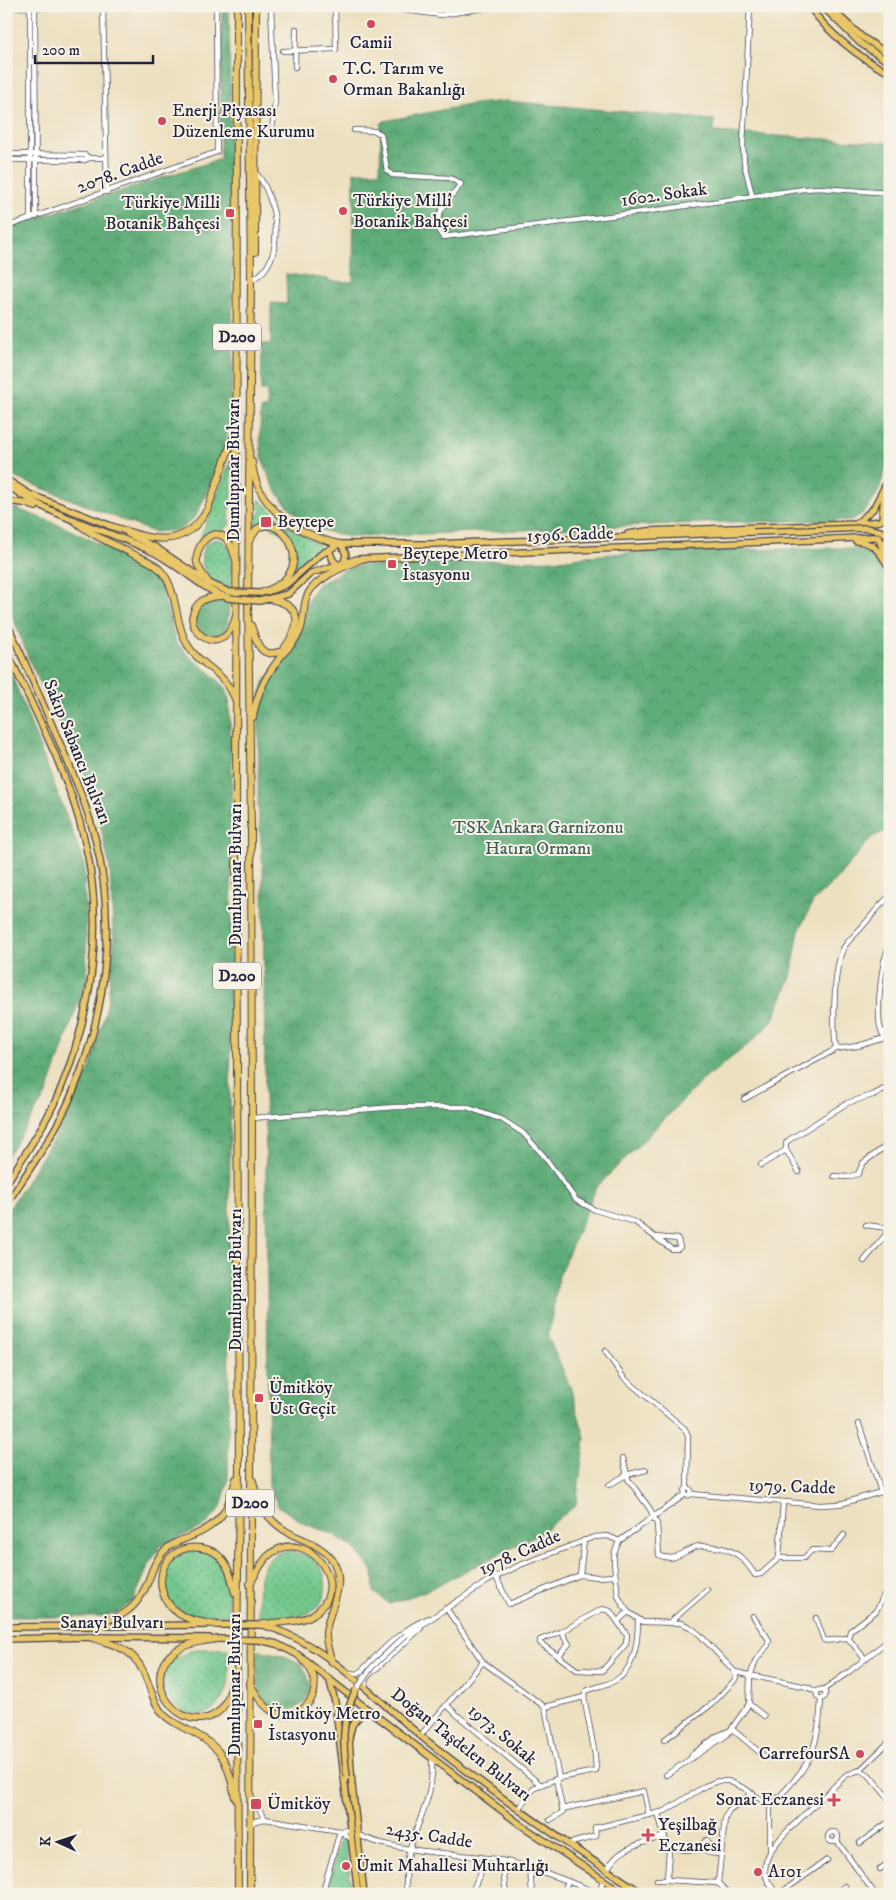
<svg xmlns="http://www.w3.org/2000/svg" width="896" height="1900" viewBox="0 0 896 1900" font-family="'IM FELL DW Pica',serif">
<style>
.grass{fill:url(#grass-dots);stroke:#4a7564}
.forest{fill:url(#forest-crowns);stroke:#40675a}
.park{fill:url(#park-crowns);stroke:#4a7564}
.lines{fill:none;stroke-linecap:round;stroke-linejoin:round}
.minor-casing{stroke:#403e4f;stroke-width:6}
.major-casing{stroke:#403e4f;stroke-width:8}
.highway-casing{stroke:#403e4f;stroke-width:8}
.minor{stroke:#fff;stroke-width:4.5}
.major{stroke:#e9c769;stroke-width:5.5}
.highway{stroke:#e9c769;stroke-width:6}
.minor-bridge-casing{stroke:#403e4f;stroke-width:6;stroke-linecap:butt}
.major-bridge-casing{stroke:#403e4f;stroke-width:8;stroke-linecap:butt}
.minor-bridge{stroke:#fff;stroke-width:4.5}
.major-bridge{stroke:#e9c769;stroke-width:5.5}
.poi-dot{fill:#d1495b;stroke:#f7f3e8;stroke-width:2}
.labels{text-anchor:middle;dominant-baseline:central;stroke-width:4;stroke-linejoin:round;paint-order:stroke}
.shield{fill:#f7f3e8;stroke:#62616f;stroke-width:1}
.shield-label{font-size:16px;font-weight:bold;fill:#22223b}
.poi-label{font-size:18px;fill:#22223b;stroke:#f7f3e8;text-anchor:start}
.street-label{font-size:18px;fill:#22223b;stroke:#f7f3e8}
.park-label{font-size:18px;fill:#3e5c58;stroke:#f7f3e8}
</style>
<defs>
<pattern id="grass-dots" width="8" height="8" patternUnits="userSpaceOnUse" patternTransform="scale(1.25)"><rect width="8" height="8" fill="#73c88d"/><path d="M2 2h.1M6 6h.1" fill="none" stroke="#5ea274" stroke-width="1.8" stroke-linecap="round"/></pattern>
<pattern id="forest-crowns" width="20" height="18" patternUnits="userSpaceOnUse" patternTransform="scale(1.25)"><rect width="20" height="18" fill="#5eac78"/><path d="M2 6a3 3 0 1 1 6 0M12 15a3 3 0 1 1 6 0" fill="none" stroke="#4d8c64"/></pattern>
<pattern id="park-crowns" width="20" height="18" patternUnits="userSpaceOnUse" patternTransform="scale(1.25)"><rect width="20" height="18" fill="#73c88d"/><path d="M2 6a3 3 0 1 1 6 0M12 15a3 3 0 1 1 6 0" fill="none" stroke="#5ea274"/></pattern>
</defs>
<rect width="100%" height="100%" fill="#f7f3e8"/>
<filter id="ink" filterUnits="userSpaceOnUse"><feTurbulence type="fractalNoise" baseFrequency=".02" numOctaves="2"/><feDisplacementMap in="SourceGraphic" scale="10" xChannelSelector="R" yChannelSelector="G"/><feConvolveMatrix kernelMatrix="1 2 1 2 8 2 1 2 1" color-interpolation-filters="sRGB"/></filter>
<filter id="wash" filterUnits="userSpaceOnUse"><feTurbulence type="fractalNoise" baseFrequency=".0096" numOctaves="4" result="noise"/><feDisplacementMap in="SourceGraphic" scale="20" xChannelSelector="R" yChannelSelector="G"/><feGaussianBlur stdDeviation="1.12" result="paint"/><feColorMatrix in="noise" values="0 0 0 0 0 0 0 0 0 0 0 0 0 0 0 0 0 1.4 0 .05"/><feComposite in="paint" operator="in"/></filter>
<g filter="url(#wash)">
<rect width="100%" height="100%" fill="#ede0c0"/>
<g class="grass">
<path d="M231,460L232,496L230,500L229,526H225V534L215,532L201,536Z"/>
<path d="M259,500H261L286,525L320,545L318,553L293,574C300,541 291,537 264,523L256,528V516L260,515Z"/>
<path d="M218,539C237,544 230,574 230,590C225,588 219,587 215,584C200,574 194,541 218,539Z"/>
<path d="M195,1550C200,1551 207,1551 211,1554C233,1566 228,1595 228,1616C212,1616 195,1618 182,1611C178,1608 171,1605 169,1602C161,1592 162,1570 171,1562C178,1555 186,1553 195,1550Z"/>
<path d="M290,1551C298,1553 309,1554 315,1560C329,1574 330,1600 312,1611C300,1619 272,1617 258,1618C259,1598 255,1567 274,1555C278,1552 285,1552 290,1551Z"/>
<path d="M196,1649H228C228,1660 230,1673 228,1684C227,1690 224,1696 221,1701C191,1744 123,1672 196,1649Z"/>
</g>
<g class="forest">
<path d="M222,7L229,9L233,372L229,427L220,463L196,516L180,530L153,532L9,475L6,472V228L220,159Z"/>
<path d="M506,101L714,120V132L890,143V452C883,477 878,509 851,520L723,522L351,537C340,535 328,533 317,528C290,516 268,485 262,456C259,441 260,425 261,409H267V391H261L262,344H271V303L287,304L286,274L328,279V281L353,282L354,172H380L381,124L384,121L474,104Z"/>
<path d="M6,508H15L62,526L149,568L159,580L176,642L192,659L212,674L226,688L229,700L232,775L228,1481L221,1507L205,1526L160,1546L149,1565L133,1601L119,1612L99,1617H6V1214L60,1128L91,1066L108,1001L114,945L110,869L93,792L30,662L6,599Z"/>
<path d="M843,548L868,550L890,583V829L872,837L838,877L813,902L799,931L791,977L772,1022L750,1043L702,1081L596,1188L559,1276L548,1337L570,1386L585,1438L576,1505L538,1535L423,1592L390,1604L374,1592L373,1571L353,1547L333,1534L305,1524L278,1506L269,1486L263,870L258,805L259,719L261,694L264,682L294,645L310,595L318,584L346,569L358,566L413,565L435,562L560,560L588,556L639,552Z"/>
<path d="M211,599L229,601C228,620 229,650 200,632C192,614 193,608 211,599Z"/>
<path d="M6,660L84,862L87,978L47,1093L6,1158Z"/>
<path d="M258,1650C272,1653 289,1655 301,1665C304,1668 307,1673 308,1678C320,1711 268,1725 259,1689C256,1677 258,1662 258,1650Z"/>
</g>
<path class="park" d="M341,1836L345,1838L352,1894H326Z"/>
</g>
<g filter="url(#ink)">
<g class="lines">
<defs>
<g id="minor">
<path d="M30,6V219"/>
<path d="M35,6L36,217"/>
<path d="M103,6L107,192"/>
<path d="M271,6L275,101L272,130"/>
<path d="M374,6L441,15L496,6"/>
<path d="M750,6L743,145L744,163L752,195"/>
<path d="M6,7L113,8L152,6"/>
<path d="M283,51L336,49L335,6"/>
<path d="M295,67L296,29"/>
<path d="M354,130L375,131L381,134L387,170L392,175L450,178L461,184C450,198 427,220 443,237L650,211L804,189L819,188L890,193"/>
<path d="M6,154L85,155L89,158H106"/>
<path d="M6,160H85L89,158"/>
<path d="M6,227L217,152L216,6"/>
<path d="M251,280C288,265 278,196 255,172"/>
<path d="M890,946C881,959 876,1015 881,1030C883,1035 886,1039 890,1043"/>
<path d="M882,1033L890,1028"/>
<path d="M836,1049C833,1025 833,971 843,949C847,941 856,934 861,928C871,917 878,906 890,896"/>
<path d="M744,1099L836,1049L858,1046L885,1038"/>
<path d="M252,1118L396,1107H466L503,1120L523,1133L544,1156L576,1200L595,1210L635,1222L663,1243L672,1249H678L680,1247L678,1239L655,1237"/>
<path d="M761,1165L786,1150"/>
<path d="M799,1172L786,1150V1143L789,1140L847,1103L873,1095L890,1086"/>
<path d="M834,1176L848,1177L858,1174L863,1163L890,1143"/>
<path d="M866,1225L887,1228L890,1237"/>
<path d="M864,1261L888,1232"/>
<path d="M605,1351L624,1378L685,1429L688,1436L687,1488"/>
<path d="M859,1424L881,1492"/>
<path d="M623,1458L628,1479L650,1509L657,1524L659,1555C673,1563 683,1552 695,1547C701,1545 709,1546 715,1547C735,1549 744,1558 755,1575L761,1574L779,1558L783,1502"/>
<path d="M609,1485L626,1475L646,1470"/>
<circle cx="688" cy="1492" r="3.5"/>
<path d="M686,1494L619,1541L614,1554V1563L618,1596L623,1605L628,1612L643,1622L681,1623L690,1627L700,1635L735,1672L807,1687L817,1692"/>
<path d="M691,1494L820,1505L840,1504L881,1492L890,1493"/>
<path d="M779,1558H804L812,1550L831,1551L844,1535"/>
<path d="M580,1575L584,1540"/>
<path d="M496,1577L509,1604L580,1575L597,1577L615,1576"/>
<path d="M446,1608L483,1662L545,1707L559,1778"/>
<path d="M602,1609L610,1611L627,1635L626,1644L602,1671L577,1670L558,1656L569,1644L564,1637L563,1631Z"/>
<path d="M816,1618L824,1640C831,1642 840,1638 848,1638"/>
<path d="M618,1621L628,1612"/>
<path d="M669,1623L707,1590"/>
<path d="M406,1635L488,1581L520,1565L594,1537L608,1536L619,1541"/>
<path d="M558,1656L540,1643V1640L563,1631"/>
<path d="M865,1659L848,1638L850,1631L876,1611L887,1589H890"/>
<path d="M349,1673L358,1674C380,1653 400,1629 429,1618"/>
<path d="M366,1689L365,1681L369,1675L421,1628"/>
<circle cx="821" cy="1694" r="4.5"/>
<path d="M823,1690L850,1671L890,1639"/>
<path d="M584,1697L586,1691C596,1687 607,1685 616,1680C635,1669 638,1640 638,1620"/>
<path d="M749,1704L764,1716"/>
<path d="M447,1705L456,1714L541,1785"/>
<path d="M732,1729L764,1756"/>
<path d="M420,1736L483,1662"/>
<path d="M664,1740L712,1704L734,1681L736,1677L735,1672"/>
<path d="M691,1758L692,1755L717,1736L731,1730"/>
<path d="M860,1770L869,1775L890,1800"/>
<path d="M666,1775L727,1735L749,1704L750,1676L756,1660L768,1645L769,1640L753,1616"/>
<path d="M251,1796L265,1819"/>
<path d="M518,1809L535,1787L559,1778L596,1771L595,1755L584,1697L545,1707"/>
<path d="M562,1809L644,1791L649,1815"/>
<path d="M658,1813L667,1846L684,1850L705,1849"/>
<path d="M550,1820L563,1812L556,1779"/>
<path d="M250,1825L255,1821L265,1819L340,1831L350,1830"/>
<path d="M340,1831L351,1839"/>
<circle cx="833" cy="1837" r="5"/>
<path d="M357,1834C390,1852 456,1853 495,1859C530,1865 567,1881 600,1894"/>
<path d="M837,1841L875,1894"/>
<path d="M860,1843L890,1821"/>
<path d="M568,1844L596,1836L595,1828L665,1811L705,1786L718,1781H728L744,1788L770,1806"/>
<path d="M669,1851L667,1880L718,1883"/>
<path d="M770,1851V1806C808,1768 819,1753 821,1698"/>
<path d="M716,1854L707,1840L701,1845L709,1853L720,1854"/>
<path d="M502,1861L506,1894"/>
<path d="M530,1869L532,1894"/>
<path d="M880,1869L890,1862"/>
<path d="M607,1870C618,1847 643,1843 665,1836"/>
<path d="M657,1880H667"/>
<path d="M599,1893L603,1880"/>
<path d="M322,1894L340,1831"/>
<path d="M406,1894C406,1878 406,1863 410,1848C420,1815 434,1795 432,1759"/>
<path d="M471,1894L487,1858"/>
<path d="M563,1894L568,1881"/>
<path d="M729,1894L718,1883L725,1818L729,1810L753,1793"/>
<path d="M778,1894C745,1864 783,1836 804,1815C818,1802 832,1789 846,1775L860,1770L890,1741"/>
<path d="M779,1894L827,1860"/>
<path d="M835,1894L845,1886"/>
</g>
<g id="major">
<path d="M809,6C828,33 860,59 890,73"/>
<path d="M822,6L860,43L890,63"/>
<path d="M828,6L862,37L890,55"/>
<path d="M6,479L29,494L111,526"/>
<path d="M6,484C49,517 103,528 151,551C179,564 199,589 229,598"/>
<path d="M886,485L890,468"/>
<path d="M6,501L23,503L36,507"/>
<path d="M889,511L890,500"/>
<path d="M882,519L884,494"/>
<path d="M857,523L873,509L886,484"/>
<path d="M128,534L155,547L209,583L229,592"/>
<path d="M628,534L647,531L855,524L880,521L890,516"/>
<path d="M879,539L890,570"/>
<path d="M856,541C873,542 879,551 887,564"/>
<path d="M341,544L346,554L344,562"/>
<path d="M329,550L333,560L337,564"/>
<path d="M267,592L286,585L320,555L339,544H432L753,532"/>
<path d="M259,601L288,594L311,573L357,559L837,539L873,537H878L882,542L890,545"/>
<path d="M6,621C23,658 39,695 55,732C70,767 86,802 95,838C117,924 106,1014 72,1094C56,1133 29,1169 6,1205"/>
<path d="M6,649C34,710 68,772 84,838C105,923 93,1012 59,1093C45,1125 25,1154 6,1184"/>
<path d="M262,1625C326,1642 376,1701 427,1741C497,1796 569,1846 644,1894"/>
<path d="M6,1627L205,1625"/>
<path d="M6,1639L89,1637L209,1638"/>
<path d="M259,1640L277,1644L298,1655L371,1712L521,1825L625,1894"/>
<path d="M330,1681L335,1702L358,1894"/>
<path d="M364,1894L352,1785L349,1738L352,1725L360,1715L371,1712"/>
</g>
<g id="highway">
<path d="M237,6L236,851L239,1468L237,1667L238,1894"/>
<path d="M248,6L251,280L248,602L251,827L252,1118L250,1894"/>
<path d="M255,252L256,6"/>
<path d="M252,462C256,508 297,534 339,544"/>
<path d="M74,520C90,535 113,544 133,554C141,558 150,561 157,567C179,585 173,621 187,644C201,668 224,669 236,701"/>
<path d="M108,525C147,538 184,554 208,508L235,432"/>
<path d="M249,541L257,529C283,510 323,575 260,593"/>
<path d="M209,583C205,577 199,570 197,563C194,545 214,523 228,541C232,546 234,554 236,560"/>
<path d="M221,596C205,597 195,601 192,618C193,632 209,647 224,637C231,632 234,623 236,616"/>
<path d="M251,625C257,642 259,660 282,651C300,628 306,606 270,599"/>
<path d="M253,717C257,692 267,674 282,655C289,647 296,641 300,631C306,616 301,601 312,588C326,573 343,568 361,559"/>
<path d="M253,1481C259,1511 274,1528 302,1539C314,1544 326,1550 333,1561C347,1586 329,1607 326,1632C325,1642 329,1652 332,1662"/>
<path d="M250,1584C256,1574 261,1562 269,1555C308,1523 356,1589 312,1615C297,1624 276,1621 259,1625"/>
<path d="M89,1625C121,1617 136,1613 149,1579C152,1570 156,1560 163,1552C171,1543 182,1540 192,1536C222,1524 229,1508 236,1479"/>
<path d="M217,1625C207,1623 196,1622 187,1618C146,1601 156,1542 201,1548C208,1549 216,1552 221,1558C230,1568 232,1581 235,1593"/>
<path d="M89,1637C120,1646 137,1650 148,1683C152,1694 155,1705 163,1714C171,1722 182,1727 192,1732C224,1748 229,1765 235,1798"/>
<path d="M218,1639C203,1641 187,1643 174,1652C137,1679 181,1738 217,1713C228,1705 231,1688 234,1675"/>
<path d="M250,1684C256,1694 262,1705 272,1711C293,1723 319,1703 314,1680C313,1669 305,1662 298,1655"/>
</g>
</defs>
<use href="#minor" class="minor-casing"/>
<use href="#major" class="major-casing"/>
<use href="#highway" class="highway-casing"/>
<use href="#minor" class="minor"/>
<use href="#major" class="major"/>
<use href="#highway" class="highway"/>
<defs>
<path id="minor-bridge" d="M356,1690L372,1667L406,1635"/>
<g id="major-bridge">
<path d="M889,511L890,538"/>
<path d="M753,532L866,528L880,531L890,537"/>
<path d="M229,592L260,593"/>
<path d="M229,598L259,601"/>
<path d="M217,1625H259"/>
<path d="M218,1639L259,1640"/>
<path d="M347,1777C343,1744 340,1721 356,1690"/>
</g>
</defs>
<use href="#minor-bridge" class="minor-bridge-casing"/>
<use href="#major-bridge" class="major-bridge-casing"/>
<use href="#minor-bridge" class="minor-bridge"/>
<use href="#major-bridge" class="major-bridge"/>
</g>
</g>
<g class="poi-dot">
<circle cx="371" cy="24" r="5"/>
<circle cx="333" cy="79" r="5"/>
<circle cx="162" cy="121" r="5"/>
<circle cx="343" cy="211" r="5"/>
<rect x="225" y="208" width="10" height="10" rx="2.5"/>
<rect x="260" y="516" width="12" height="12" rx="2.5"/>
<rect x="387" y="559" width="10" height="10" rx="2.5"/>
<rect x="254" y="1393" width="10" height="10" rx="2.5"/>
<rect x="253" y="1719" width="10" height="10" rx="2.5"/>
<circle cx="860" cy="1754" r="5"/>
<path d="M831.5 1792.5h5v5h5v5h-5v5h-5v-5h-5v-5h5z"/>
<rect x="250" y="1798" width="12" height="12" rx="2.5"/>
<path d="M645.5 1827.5h5v5h5v5h-5v5h-5v-5h-5v-5h5z"/>
<circle cx="346" cy="1866" r="5"/>
<circle cx="758" cy="1872" r="5"/>
</g>
<g class="labels">
<g class="shield">
<rect x="213" y="323.5" width="48" height="27" rx="4"/>
<rect x="213" y="962.5" width="48" height="27" rx="4"/>
<rect x="226" y="1489.5" width="48" height="27" rx="4"/>
</g>
<g class="shield-label">
<text x="237" y="337">D200</text>
<text x="237" y="976">D200</text>
<text x="250" y="1503">D200</text>
</g>
<g class="poi-label">
<text x="371" y="43" text-anchor="middle">Camii</text>
<text x="343" y="69">T.C. Tarım ve<tspan x="343" dy="21">Orman Bakanlığı</tspan></text>
<text x="172" y="111">Enerji Piyasası<tspan x="172" dy="21">Düzenleme Kurumu</tspan></text>
<text x="353" y="201">Türkiye Millî<tspan x="353" dy="21">Botanik Bahçesi</tspan></text>
<text x="220" y="203" text-anchor="end">Türkiye Milli<tspan x="220" dy="21">Botanik Bahçesi</tspan></text>
<text x="277" y="522">Beytepe</text>
<text x="402" y="554">Beytepe Metro<tspan x="402" dy="21">İstasyonu</tspan></text>
<text x="269" y="1388">Ümitköy<tspan x="269" dy="21">Üst Geçit</tspan></text>
<text x="268" y="1714">Ümitköy Metro<tspan x="268" dy="21">İstasyonu</tspan></text>
<text x="850" y="1754" text-anchor="end">CarrefourSA</text>
<text x="824" y="1800" text-anchor="end">Sonat Eczanesi</text>
<text x="267" y="1804">Ümitköy</text>
<text x="658" y="1825">Yeşilbağ<tspan x="658" dy="21">Eczanesi</tspan></text>
<text x="356" y="1866">Ümit Mahallesi Muhtarlığı</text>
<text x="768" y="1872">A101</text>
</g>
<g class="street-label">
<text transform="translate(120 173) rotate(-20)">2078. Cadde</text>
<text transform="translate(664 195) rotate(-8)">1602. Sokak</text>
<text transform="translate(234 470) rotate(-90)">Dumlupınar Bulvarı</text>
<text transform="translate(570 535) rotate(-2)">1596. Cadde</text>
<text transform="translate(77 752) rotate(68)">Sakıp Sabancı Bulvarı</text>
<text transform="translate(236 875) rotate(-90)">Dumlupınar Bulvarı</text>
<text transform="translate(236 1280) rotate(-90)">Dumlupınar Bulvarı</text>
<text transform="translate(792 1487) rotate(2)">1979. Cadde</text>
<text transform="translate(520 1553) rotate(-24)">1978. Cadde</text>
<text x="112" y="1623">Sanayi Bulvarı</text>
<text transform="translate(235 1685) rotate(-90)">Dumlupınar Bulvarı</text>
<text transform="translate(502 1735) rotate(40)">1973. Sokak</text>
<text transform="translate(461 1745) rotate(38)">Doğan Taşdelen Bulvarı</text>
<text transform="translate(429 1836) rotate(9)">2435. Cadde</text>
</g>
<g class="park-label">
<text x="538" y="828">TSK Ankara Garnizonu<tspan x="538" dy="21">Hatıra Ormanı</tspan></text>
</g>
</g>
<rect width="896" height="1900" fill="none" stroke="#f7f3e8" stroke-width="25"/>
<g transform="translate(58 1842) rotate(273)" stroke="#f7f3e8" stroke-width="4" paint-order="stroke">
<path d="M0-4L9 19L0 12L-9 19Z" fill="#22223b"/>
<text y="-8" font-size="14" font-weight="bold" text-anchor="middle" fill="#22223b">K</text>
</g>
<path d="M35 55v8h118v-8" fill="none" stroke="#22223b" stroke-width="2.5"/>
<text x="42" y="55" font-size="15" fill="#22223b" stroke="#f7f3e8" stroke-width="4" paint-order="stroke">200 m</text>
</svg>
